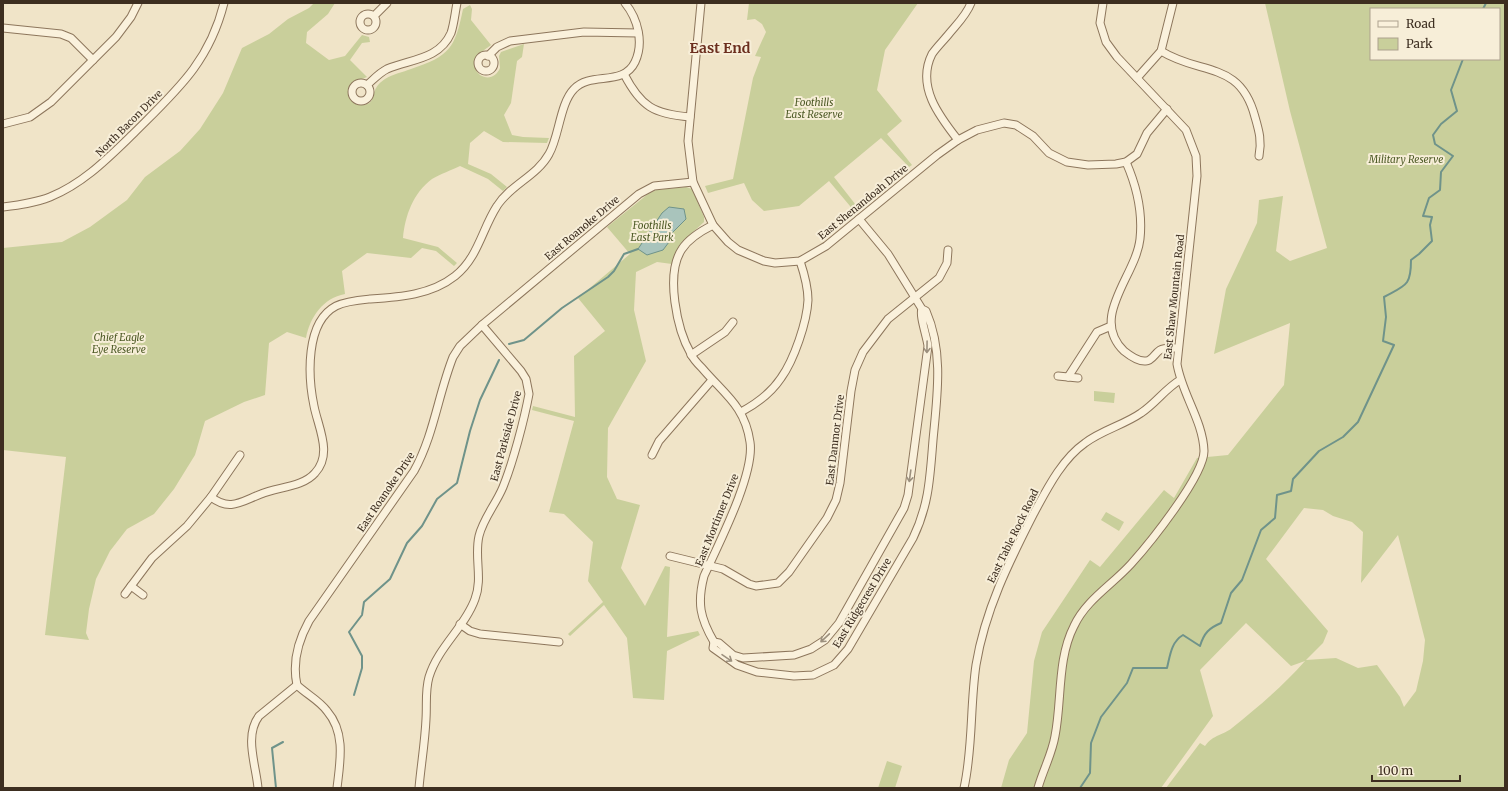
<svg xmlns="http://www.w3.org/2000/svg" width="1508" height="791" viewBox="0 0 1508 791" font-family="Merriweather,serif">
<style>
.green{fill:#c9cf9b;fill-rule:evenodd}
.water{fill:#a9c4bc;stroke:#6f938a}
.lines{fill:none;stroke-linecap:round;stroke-linejoin:round}
.stream{stroke:#6f938a;stroke-width:2}
.minor-casing{stroke:#8d765c;stroke-width:9}
.minor{stroke:#faf1dc;stroke-width:7}
.oneway{stroke:#9c907e}
.labels{text-anchor:middle;dominant-baseline:central;stroke-width:4;stroke-linejoin:round;paint-order:stroke}
.park-label{font-size:10px;font-style:italic;fill:#4d5a26;stroke:#f7eed8}
.street-label{font-size:10px;fill:#3d2e20;stroke:#f7eed8}
.district-label{font-size:14px;font-weight:bold;fill:#6b2e1e;stroke:#f7eed8}
</style>
<rect width="100%" height="100%" fill="#f0e4c8"/>
<g class="green">
<path d="M314,3H335L328,14L307,32L306,43L329,60L345,56L362,35L369,37L370,42L362,43L350,60L367,77L354,82C345,90 349,107 363,105C375,104 372,95 376,88C378,84 382,81 385,79C393,74 403,72 411,69C450,56 455,48 463,9L470,5L472,9L471,20L491,45C480,53 466,62 480,75C488,80 496,77 500,68L499,56L501,52L524,44L522,57L517,61L511,103L504,115L512,135L523,137L549,138L547,143L503,142L484,131L470,143L468,164L491,174L507,187L503,191L488,179L460,166C452,170 440,174 432,179C413,193 405,216 403,238L438,247L457,263L454,266L436,251L422,248L411,258L367,253L342,271L345,294C323,298 310,317 306,338L287,332L269,343L265,395L244,402L205,421L195,455L174,489L154,514L127,529L110,551L96,579L89,609L86,633L89,640L45,635L66,457L3,450V248L62,242L90,227L127,200L145,177L180,151L200,129L223,93L242,48L269,34L288,19L309,8Z"/>
<path d="M749,3H918L885,50L877,90L902,121L887,134L912,165L909,167L881,138L834,177L859,209L855,212L829,181L799,206L764,211L752,200L744,183L708,193L705,186L733,179L753,78L761,57L755,56L766,32L762,24L755,19L747,20Z"/>
<path d="M1265,3H1505V788H1166L1200,743L1205,746C1214,734 1222,736 1232,728C1258,707 1283,686 1305,661L1291,666L1246,623L1200,670L1213,716L1161,788H1001L1009,760L1027,733L1034,661L1042,632L1090,560L1100,567L1164,490L1174,498L1197,458L1228,455L1284,385L1290,323L1214,354L1226,289L1257,223L1259,200L1283,196L1276,251L1290,261L1327,248L1290,111ZM1371,9H1499V59H1371ZM1304,508L1323,510L1333,516L1352,522L1363,532L1361,583L1398,535L1425,640L1423,661L1416,691L1404,707L1400,697L1377,665L1358,668L1336,658L1306,660L1323,643L1328,631L1266,559Z"/>
<path d="M686,187L692,189L704,217V222L682,242L672,264L657,262L636,272L634,310L646,361L608,428L607,477L617,499L640,505L621,568L645,606L665,566L670,567L667,637L698,631L700,635L667,651L664,700L633,698L627,638L604,605L570,636L568,634L603,602L588,581L593,542L564,514L549,512L574,421L532,410L533,406L575,417L574,356L605,331L578,298L630,254L607,227L648,194L656,190Z"/>
<path d="M1094,391L1115,393L1114,403L1094,401Z"/>
<path d="M1106,512L1124,522L1119,531L1101,520Z"/>
<path d="M887,761L902,766L895,788H878Z"/>
</g>
<path class="water" d="M669,207L684,209L686,219L672,233L669,242L663,250L647,255L638,249L662,213Z"/>
<g class="lines">
<g class="stream">
<path d="M1483,9L1486,3"/>
<path d="M509,344L524,340L562,308L608,277L614,271L624,254L638,249"/>
<path d="M354,695L362,668V656L349,632L362,615L364,602L390,579L407,543L422,526L437,499L457,483L470,431L480,400L499,360"/>
<path d="M276,788L272,748L283,742"/>
<path d="M1080,788L1090,773L1091,743L1101,717L1127,683L1133,668H1167C1170,656 1171,642 1183,635L1200,646C1204,633 1209,628 1221,623L1231,593L1242,580L1261,530L1275,518L1277,495L1291,491L1293,479L1319,451L1343,437L1358,422L1394,345L1383,341L1386,317L1384,297C1406,285 1411,286 1411,260L1419,254L1432,241L1430,225L1432,217L1423,216L1429,198L1440,190L1441,172L1453,156L1435,144L1433,135L1441,124L1457,111L1451,90L1463,59"/>
</g>
<defs>
<g id="minor">
<path d="M701,3L688,141L693,182L713,225L728,242L738,250L764,261L775,263L800,261L826,246L937,155L958,140L977,130L1004,123L1016,125L1033,136L1049,153L1067,162L1088,165L1116,164L1126,162L1137,154L1147,133L1167,109"/>
<circle cx="368" cy="22" r="8"/>
<path d="M374,16L387,3"/>
<path d="M3,28L61,34L71,38L93,60"/>
<path d="M1161,51C1201,76 1240,60 1255,117C1259,131 1262,141 1259,156"/>
<circle cx="486" cy="63" r="8"/>
<path d="M488,56L497,47L510,41L584,32L638,33"/>
<path d="M624,74C641,107 654,114 690,117"/>
<path d="M1137,78L1161,51L1173,3"/>
<circle cx="361" cy="92" r="9"/>
<path d="M367,85C373,80 379,73 387,69C410,59 439,60 451,33C454,24 455,13 457,3"/>
<path d="M3,124L30,117L51,102L116,37L131,17L138,3"/>
<path d="M958,140C939,116 916,86 932,54C936,48 943,41 948,35C956,25 966,16 971,3"/>
<path d="M1126,162C1137,187 1143,211 1140,239C1136,276 1089,317 1124,351C1129,355 1139,362 1146,361C1152,361 1155,353 1160,350C1165,347 1172,348 1177,348"/>
<path d="M3,207C19,205 35,203 50,197C84,183 108,158 134,133C176,91 209,63 224,3"/>
<path d="M859,219L888,254L922,309L926,311C944,352 937,397 933,440C930,477 929,505 913,538L848,649L834,665L813,675L794,676L757,672L737,665L713,648L714,642L719,643L733,655L743,658L794,655L811,649L825,640L839,623L904,508L908,495L928,346C927,337 919,315 922,309"/>
<path d="M713,225C701,231 689,238 682,249C665,274 677,330 691,354C693,359 698,364 702,368C724,394 745,406 750,442C755,474 718,545 704,576C697,603 700,618 714,642"/>
<path d="M691,355L725,332L733,322"/>
<path d="M1058,376L1078,378"/>
<path d="M1068,377L1097,332L1111,326"/>
<path d="M741,412C756,404 771,393 781,378C794,360 807,322 808,300C808,287 804,273 800,261"/>
<path d="M652,455L659,441L712,380"/>
<path d="M211,497C230,512 242,501 261,494C278,487 303,487 315,473C333,454 318,427 314,406C308,377 305,322 336,306C346,301 359,300 370,299C400,297 431,295 455,276C478,258 482,229 497,206C510,185 537,176 549,154C559,137 560,103 574,89C591,71 623,87 635,62C644,43 638,19 625,3"/>
<path d="M670,556L723,569L749,584L756,586L778,583L789,572L827,518L836,500L840,483L851,391L855,370L863,352L888,319L939,278L947,263L948,250"/>
<path d="M131,586L143,595"/>
<path d="M125,594L152,558L187,526L211,497L240,455"/>
<path d="M460,624L470,631L480,634L559,642"/>
<path d="M258,788C256,765 244,736 259,716L297,685"/>
<path d="M337,788C340,762 346,733 327,711C319,700 306,694 297,685C292,662 298,641 309,621L414,471C434,435 438,395 453,357L460,346L482,325L639,194L654,186L693,182"/>
<path d="M419,788C421,765 425,742 426,719C427,704 425,691 429,677C438,647 465,627 475,599C483,578 474,557 479,536C483,519 496,504 503,487C513,462 524,421 529,394L526,379L521,371L482,325"/>
<path d="M964,788C973,748 970,706 976,665C985,610 1009,562 1034,513C1047,489 1062,459 1085,443C1102,430 1124,425 1141,413C1156,403 1165,389 1180,380"/>
<path d="M1038,788C1043,770 1052,754 1055,736C1062,701 1057,659 1074,626C1086,600 1112,585 1131,564C1149,544 1204,476 1204,451C1203,421 1182,394 1177,364L1197,176L1196,156L1186,130L1117,57L1106,42L1100,23L1103,3"/>
</g>
</defs>
<use href="#minor" class="minor-casing"/>
<use href="#minor" class="minor"/>
</g>
<defs><path id="oneway-shaft" d="M-6 0H5M1.5-3L5.5 0L1.5 3" fill="none" stroke-width="1.6" stroke-linecap="round" stroke-linejoin="round"/></defs>
<g class="oneway">
<use href="#oneway-shaft" transform="translate(927 347) rotate(91)"/>
<use href="#oneway-shaft" transform="translate(910 476) rotate(98)"/>
<use href="#oneway-shaft" transform="translate(825 638) rotate(137)"/>
<use href="#oneway-shaft" transform="translate(727 658) rotate(34)"/>
</g>
<g class="labels">
<g class="park-label">
<text x="814" y="102">Foothills<tspan x="814" dy="12">East Reserve</tspan></text>
<text x="1406" y="159">Military Reserve</text>
<text x="652" y="225">Foothills<tspan x="652" dy="12">East Park</tspan></text>
<text x="119" y="337">Chief Eagle<tspan x="119" dy="12">Eye Reserve</tspan></text>
</g>
<g class="street-label">
<text transform="translate(129 123) rotate(-45)">North Bacon Drive</text>
<text transform="translate(863 202) rotate(-39)">East Shenandoah Drive</text>
<text transform="translate(582 228) rotate(-40)">East Roanoke Drive</text>
<text transform="translate(1174 297) rotate(-84)">East Shaw Mountain Road</text>
<text transform="translate(506 436) rotate(-75)">East Parkside Drive</text>
<text transform="translate(835 440) rotate(-83)">East Danmor Drive</text>
<text transform="translate(386 492) rotate(-56)">East Roanoke Drive</text>
<text transform="translate(717 520) rotate(-68)">East Mortimer Drive</text>
<text transform="translate(1013 536) rotate(-64)">East Table Rock Road</text>
<text transform="translate(862 603) rotate(-59)">East Ridgecrest Drive</text>
</g>
<g class="district-label">
<text x="720" y="48">East End</text>
</g>
</g>
<rect width="1508" height="791" fill="none" stroke="#3d2e20" stroke-width="8"/>
<rect x="1370" y="8" width="130" height="52" fill="#f7eed8" stroke="#ada18e"/>
<rect x="1378" y="21" width="20" height="6" fill="#faf1dc" stroke="#ada18e"/>
<text x="1406" y="28" font-size="12" fill="#3d2e20">Road</text>
<rect x="1378" y="38" width="20" height="12" fill="#c9cf9b" stroke="#ada18e"/>
<text x="1406" y="48" font-size="12" fill="#3d2e20">Park</text>
<path d="M1372 775v6h88v-6" fill="none" stroke="#3d2e20" stroke-width="2"/>
<text x="1378" y="775" font-size="12" fill="#3d2e20" stroke="#f7eed8" stroke-width="3" paint-order="stroke">100 m</text>
</svg>
